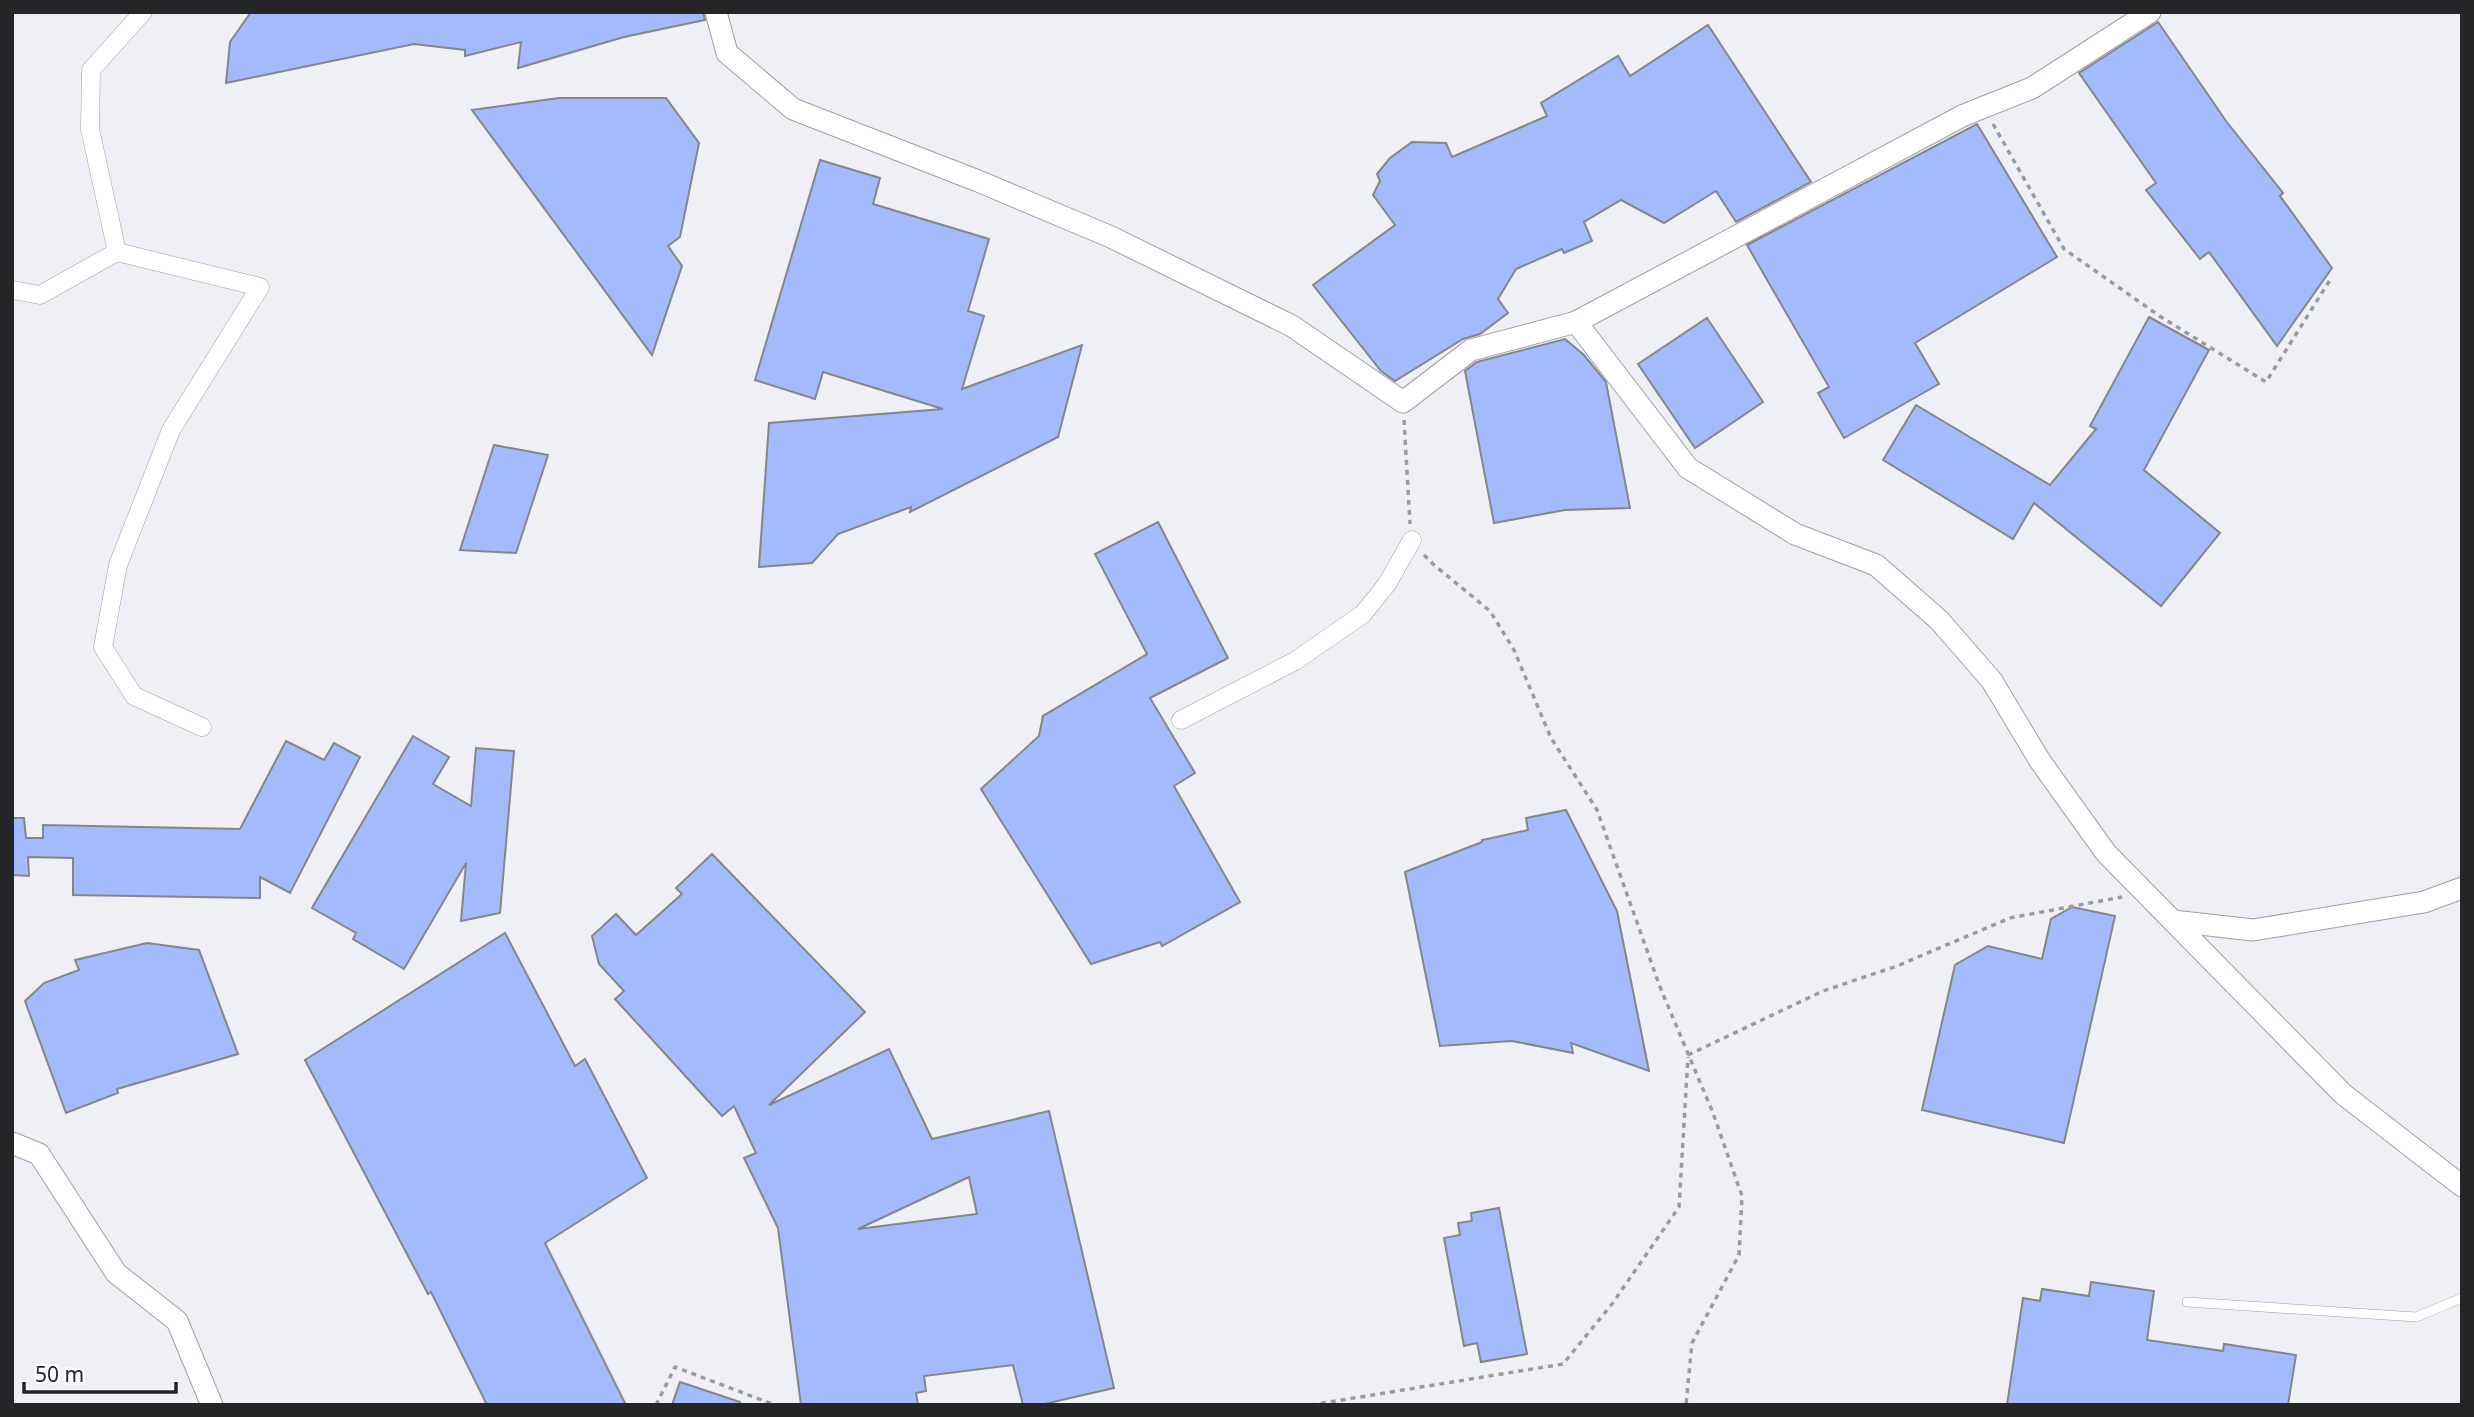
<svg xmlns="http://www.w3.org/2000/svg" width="2474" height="1417" viewBox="0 0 2474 1417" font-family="'Noto Sans',sans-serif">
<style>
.building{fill:#a3bbfd;stroke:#84868a;stroke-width:2;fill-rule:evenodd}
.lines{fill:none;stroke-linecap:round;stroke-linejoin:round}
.service-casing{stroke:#9d9fa4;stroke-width:10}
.minor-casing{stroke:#9d9fa4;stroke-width:19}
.tertiary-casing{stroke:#9d9fa4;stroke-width:23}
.path{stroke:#999b9f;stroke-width:3.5;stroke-dasharray:5 5;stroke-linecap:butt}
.service{stroke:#fff;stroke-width:9}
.minor{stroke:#fff;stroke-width:18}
.tertiary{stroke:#fff;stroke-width:21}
</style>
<rect width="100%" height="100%" fill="#eef0f5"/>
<g class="building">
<path d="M251,12H703L705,20L624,37L518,68L521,42L465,56V50L414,44L226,83L230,42Z"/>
<path d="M2158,22L2226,121L2283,193L2280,196L2332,268L2277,346L2209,252L2200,259L2146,190L2156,183L2079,73Z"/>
<path d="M1708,25L1811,182L1736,222L1716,191L1664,223L1621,200L1584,222L1592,241L1564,253L1562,249L1516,269L1498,299L1508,313L1480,334L1463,339L1395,381L1381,371L1313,285L1395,225L1373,195L1380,181L1377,174L1390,158L1412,142L1446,143L1452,157L1547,116L1541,103L1618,56L1630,76Z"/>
<path d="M559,98H666L699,143L680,237L668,246L682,266L652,355L472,110Z"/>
<path d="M1977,124L2057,257L1915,343L1939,384L1844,438L1818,393L1829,387L1747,245Z"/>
<path d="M820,160L880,178L873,204L989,239L968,311L984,316L962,389L1082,345L1058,437L910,512L911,507L838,534L812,563L759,567L769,423L943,409L823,372L815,399L755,380Z"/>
<path d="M2149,317L2209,350L2144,470L2220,533L2161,606L2034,503L2013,539L1883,460L1916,405L2050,485L2096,429L2090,426Z"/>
<path d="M1707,318L1763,402L1695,448L1638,364Z"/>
<path d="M1565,339L1584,355L1606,382L1630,508L1565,510L1494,523L1465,371L1477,362Z"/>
<path d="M494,445L548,455L516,553L460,550Z"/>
<path d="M1158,522L1228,658L1150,698L1195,773L1174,786L1240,902L1162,946L1160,942L1091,964L981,789L1039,736L1043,716L1147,654L1095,554Z"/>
<path d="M413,736L449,757L433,784L471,806L476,748L514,751L500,913L461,921L466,863L404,969L353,939L356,933L312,908Z"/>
<path d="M286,741L324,760L334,743L360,757L290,893L260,877V898L73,895V858L28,857L29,876L12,875V818H24L26,838H43V825L240,829Z"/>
<path d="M1566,810L1617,911L1649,1071L1571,1043L1573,1053L1512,1041L1440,1046L1405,872L1482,842V840L1528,830L1526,818Z"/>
<path d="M712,854L865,1012L769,1105L889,1049L932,1139L1049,1111L1114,1388L1040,1405H1023L1013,1365L924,1376L926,1391L916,1393L918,1405H801L778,1228L744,1158L756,1153L734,1106L722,1116L615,999L624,991L599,964L592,936L616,914L636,935L682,894L676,888ZM969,1177L977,1214L858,1229Z"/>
<path d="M2072,907L2115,916L2064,1143L1922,1110L1955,965L1988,946L2042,959L2051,919Z"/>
<path d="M505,933L575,1066L585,1059L647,1178L545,1243L626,1405H487L431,1292L428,1294L305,1060Z"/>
<path d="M147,943L199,950L238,1054L117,1089L118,1093L66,1113L25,1001L44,983L79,970L75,960Z"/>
<path d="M1499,1208L1527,1354L1481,1362L1477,1343L1464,1346L1444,1238L1460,1235L1458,1223L1472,1221L1471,1213Z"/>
<path d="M2091,1282L2154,1291L2147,1340L2223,1351L2224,1344L2296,1355L2288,1405H2007L2023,1298L2040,1301L2042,1289L2089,1296Z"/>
<path d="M680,1382L740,1402V1405H672Z"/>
</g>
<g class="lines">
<defs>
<path id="service" d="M2187,1302L2416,1317L2462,1298"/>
<g id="minor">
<path d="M117,252L90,129L91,70L143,12"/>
<path d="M12,290L40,295L117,252L260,287L171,430L118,565L103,647L134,696L202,727"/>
<path d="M1181,720L1295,661L1363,614L1387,584L1412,540"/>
</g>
<g id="tertiary">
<path d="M716,12L727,53L793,109L978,181L1111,237L1292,326L1403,402L1471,350L1576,322L1688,468L1795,534L1876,565L1939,620L1992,681L2040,761L2106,853L2343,1094L2462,1186"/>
<path d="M1576,322L1964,115L2032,88L2150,12"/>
<path d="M2173,921L2253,930L2424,902L2462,888"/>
<path d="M12,1143L39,1154L116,1273L177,1321L212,1405"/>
</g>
</defs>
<use href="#service" class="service-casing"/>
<use href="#minor" class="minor-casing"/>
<use href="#tertiary" class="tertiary-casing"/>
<g class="path">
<path d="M1993,124L2064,249L2161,317L2266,382L2330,280"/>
<path d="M1404,420L1410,524"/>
<path d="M1424,555L1433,564L1490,611L1514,650L1551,738L1597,810L1660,987L1713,1113L1742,1196L1739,1255L1692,1343L1686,1405"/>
<path d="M1688,1055L1823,991L1897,966L2010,918L2122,897"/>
<path d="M656,1405L675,1367L775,1405"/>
<path d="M1311,1405L1563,1364L1612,1304L1679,1207L1688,1057"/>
</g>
<use href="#service" class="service"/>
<use href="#minor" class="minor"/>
<use href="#tertiary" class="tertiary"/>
</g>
<rect width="2474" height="1417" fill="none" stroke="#242527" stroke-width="28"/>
<path d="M24 1382v10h152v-10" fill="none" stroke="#242527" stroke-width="3.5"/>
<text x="35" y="1382" font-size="21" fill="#242527" stroke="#fdfefe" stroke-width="5" paint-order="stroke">50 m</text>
</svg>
